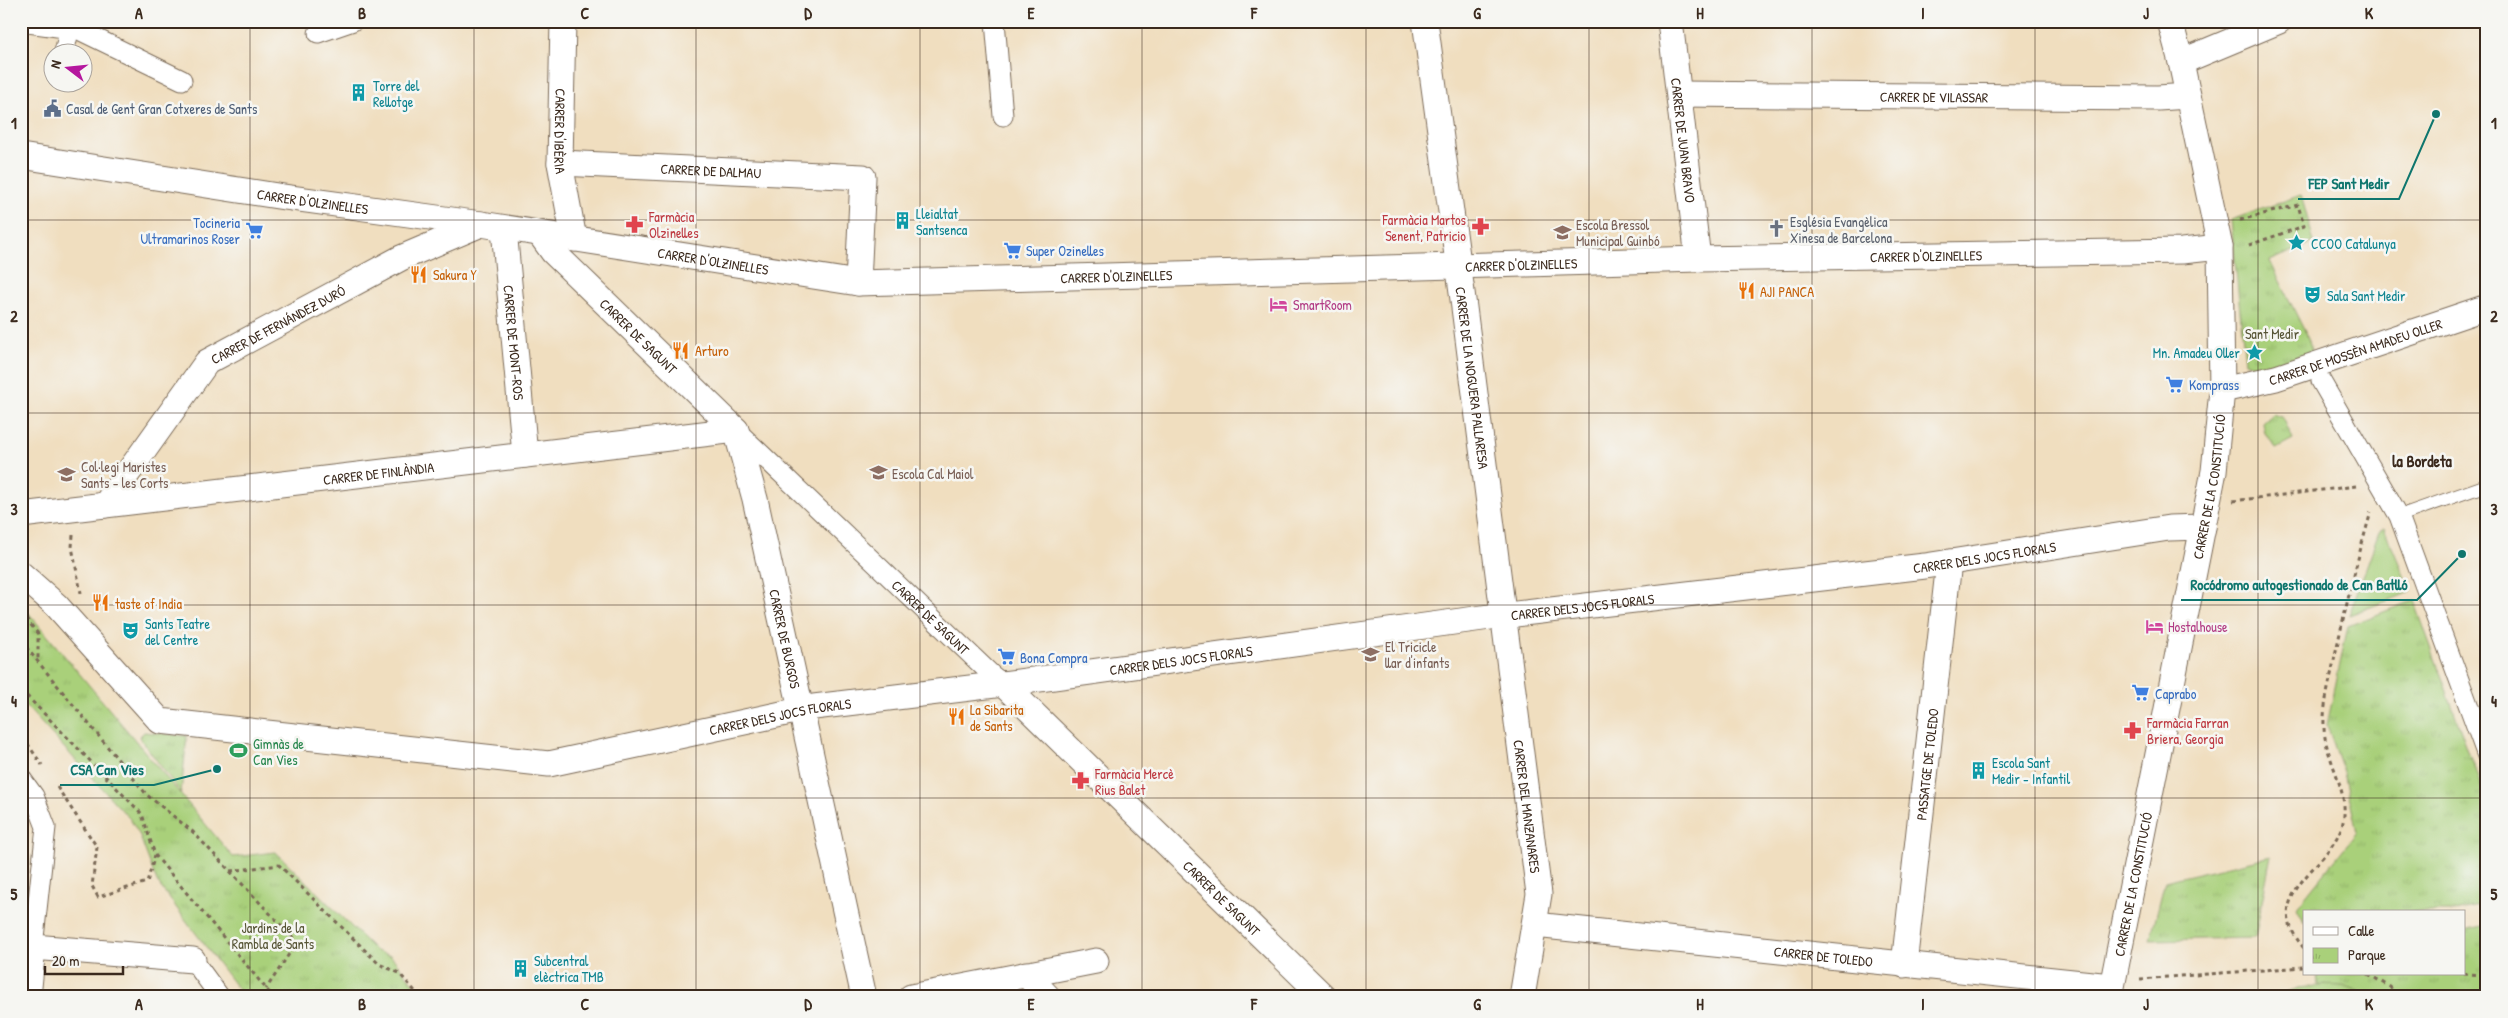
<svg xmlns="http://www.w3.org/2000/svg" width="2508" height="1018" viewBox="0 0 2508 1018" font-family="'Patrick Hand',sans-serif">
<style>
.green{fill:#a9d07a;stroke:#727d4c}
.park{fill:url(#park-tufts);stroke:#727d4c}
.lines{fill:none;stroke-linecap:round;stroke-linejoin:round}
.service-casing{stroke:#7a6956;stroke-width:14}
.pedestrian-casing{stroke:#7a6956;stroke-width:21}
.minor-casing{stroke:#7a6956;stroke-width:27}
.path{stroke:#7a6956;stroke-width:3;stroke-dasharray:4 4;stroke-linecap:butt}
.service{stroke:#fff;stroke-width:12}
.pedestrian{stroke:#fff;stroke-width:19}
.minor{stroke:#fff;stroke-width:25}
.grid{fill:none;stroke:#3b2a1e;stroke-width:1;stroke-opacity:0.55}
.labels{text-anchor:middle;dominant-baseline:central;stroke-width:5;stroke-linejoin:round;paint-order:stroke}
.culture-label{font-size:14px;fill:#0d838f;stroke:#f6f6f2;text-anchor:start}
.street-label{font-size:14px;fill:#3b2a1e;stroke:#f6f6f2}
.service-label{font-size:14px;fill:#4e5e75;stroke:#f6f6f2;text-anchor:start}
.health-label{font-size:14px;fill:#be3a42;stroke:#f6f6f2;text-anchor:start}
.worship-label{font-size:14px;fill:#5b616d;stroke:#f6f6f2;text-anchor:start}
.shop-label{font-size:14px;fill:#366cbe;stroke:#f6f6f2;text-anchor:start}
.education-label{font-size:14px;fill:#785e54;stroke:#f6f6f2;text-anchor:start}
.food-label{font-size:14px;fill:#c56008;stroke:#f6f6f2;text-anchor:start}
.hotel-label{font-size:14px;fill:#b23c85;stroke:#f6f6f2;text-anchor:start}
.park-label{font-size:14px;fill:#565435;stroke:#f6f6f2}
.leisure-label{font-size:14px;fill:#27864d;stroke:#f6f6f2;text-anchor:start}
.quarter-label{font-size:16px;font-weight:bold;fill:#3b2a1e;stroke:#f6f6f2}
.leader{fill:none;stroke:#0f766e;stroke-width:2}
.callout-dot{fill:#0f766e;stroke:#f6f6f2;stroke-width:2}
.callout-label{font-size:15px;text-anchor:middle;font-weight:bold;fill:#0f766e;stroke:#f6f6f2;stroke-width:5;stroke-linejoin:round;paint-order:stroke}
.neatline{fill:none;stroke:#3b2a1e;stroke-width:2}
.grid-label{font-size:16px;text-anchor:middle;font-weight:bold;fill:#3b2a1e}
</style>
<defs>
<pattern id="park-tufts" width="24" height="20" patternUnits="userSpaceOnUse" patternTransform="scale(1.25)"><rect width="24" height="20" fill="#a9d07a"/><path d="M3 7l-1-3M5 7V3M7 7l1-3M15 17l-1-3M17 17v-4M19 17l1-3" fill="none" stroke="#92b369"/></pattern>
</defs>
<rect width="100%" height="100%" fill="#f6f6f2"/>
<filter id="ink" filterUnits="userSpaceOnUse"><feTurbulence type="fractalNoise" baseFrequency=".02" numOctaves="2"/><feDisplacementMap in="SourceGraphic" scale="10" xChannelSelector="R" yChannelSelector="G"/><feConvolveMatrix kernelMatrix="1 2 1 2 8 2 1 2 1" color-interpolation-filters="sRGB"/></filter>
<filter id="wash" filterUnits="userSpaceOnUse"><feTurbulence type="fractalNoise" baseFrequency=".0096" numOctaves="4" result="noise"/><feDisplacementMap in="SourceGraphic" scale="20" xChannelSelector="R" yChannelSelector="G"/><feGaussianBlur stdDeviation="1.12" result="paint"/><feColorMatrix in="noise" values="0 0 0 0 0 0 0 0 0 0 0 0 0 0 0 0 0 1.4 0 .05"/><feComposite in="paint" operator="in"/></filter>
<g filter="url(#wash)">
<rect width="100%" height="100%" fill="#f0debf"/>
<g class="green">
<path d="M2384,528L2411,592L2349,615L2379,532Z"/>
<path d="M2330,985L2343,986L2371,997H2271L2298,988Z"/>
</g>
<g class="park">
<path d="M2301,195L2314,242L2270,261L2308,338L2312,352L2260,368L2245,362L2231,220Z"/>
<path d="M2273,414L2283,418L2293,439L2276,448L2265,433L2263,423Z"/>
<path d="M2414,600L2487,803V904L2450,912H2304V923L2296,908L2357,832L2344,773L2327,725L2348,626Z"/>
<path d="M21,604L233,857L276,852L376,951L391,956L425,997H244L157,882L139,834L130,819L21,701Z"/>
<path d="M144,732L187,736L181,793L139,737Z"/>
<path d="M2271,856L2255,938L2150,940L2165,881Z"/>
<path d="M2487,925V997H2371L2343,986L2318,985L2317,974H2464V930Z"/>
</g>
</g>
<g filter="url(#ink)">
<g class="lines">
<defs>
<path id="service" d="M2399,516L2487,485"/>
<g id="pedestrian">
<path d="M995,21L1003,116"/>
<path d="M21,22L79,30L182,80"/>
<path d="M318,33L353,21"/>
<path d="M64,52L70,28"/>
<path d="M2321,381L2399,516L2487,756"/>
<path id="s1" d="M736,430L993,676L1003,684"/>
<path d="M21,778L34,796L46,827L33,947"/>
<path d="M193,960L220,997"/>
</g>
<g id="minor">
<path id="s2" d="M563,21L560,163L574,239"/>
<path id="s3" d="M1425,21L1462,292L1539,894L1522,997"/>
<path id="s4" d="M1670,21L1698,259"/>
<path d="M2181,62L2279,21"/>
<path id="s5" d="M1680,94L2158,98L2188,96"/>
<path id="s6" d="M21,156L284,197L481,224L858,283L1698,259L2182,251L2220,247"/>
<path id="s7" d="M560,163L863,177L858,283"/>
<path id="s8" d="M504,229L525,455"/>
<path id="s9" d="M540,234L553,252L736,430L755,499L864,997"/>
<path id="s10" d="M2222,390L2276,378L2487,307"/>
<path id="s11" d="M105,505L207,362L401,258L481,224"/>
<path id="s12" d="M21,515L736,430"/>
<path id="s13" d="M21,574L56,605L160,721L549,764L814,707L1003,684L1490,617L1925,566L2169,528L2203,527"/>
<path id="s14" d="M1003,684L1324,997"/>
<path id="s15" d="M1535,925L2111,986"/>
<path d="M21,946L193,960"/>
<path id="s16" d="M1904,965L1949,562"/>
<path d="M1026,974L1048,997"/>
<path d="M28,997L33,947"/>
<path d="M911,997L1096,961"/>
<path id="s17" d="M2110,997L2214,471L2222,390L2220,247L2181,62L2170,21"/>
</g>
</defs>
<use href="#service" class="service-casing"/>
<use href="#pedestrian" class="pedestrian-casing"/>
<use href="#minor" class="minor-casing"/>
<g class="path">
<path d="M2240,220L2298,205L2304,226L2246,246"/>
<path d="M2233,501L2356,486"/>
<path d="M73,535L72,547L81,593"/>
<path d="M21,612L38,634V660"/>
<path d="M21,641L147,795L193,832L297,942L266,989"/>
<path d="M21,690L142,814L155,855L273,997"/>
<path d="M21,739L27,743L42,765"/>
<path d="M21,748L26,756"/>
<path d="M57,787L97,847L92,886L98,897L147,882L155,855"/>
<path d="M230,871L279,865L379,964L399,973L420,997"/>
<path d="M2304,948C2256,893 2332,869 2343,822C2350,790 2324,758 2324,726C2323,703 2331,678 2335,655C2346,607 2357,559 2371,512"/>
<path d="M2368,974L2390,987L2398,997"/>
<path d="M2464,974L2487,975"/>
<path d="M2140,979L2304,967"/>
<path d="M2482,997L2487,984"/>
</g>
<use href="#service" class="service"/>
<use href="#pedestrian" class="pedestrian"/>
<use href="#minor" class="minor"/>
</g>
</g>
<path class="grid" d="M250,21V997M474,21V997M696,21V997M920,21V997M1142,21V997M1366,21V997M1589,21V997M1812,21V997M2035,21V997M2258,21V997M21,220H2487M21,413H2487M21,605H2487M21,798H2487"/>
<defs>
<symbol id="building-bare" viewBox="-9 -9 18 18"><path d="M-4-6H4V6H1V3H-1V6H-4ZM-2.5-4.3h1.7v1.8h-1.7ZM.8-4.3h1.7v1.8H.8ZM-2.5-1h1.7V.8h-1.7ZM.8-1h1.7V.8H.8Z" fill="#0f9aa8" stroke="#f6f6f2" stroke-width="2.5" paint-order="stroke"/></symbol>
<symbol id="civic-bare" viewBox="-9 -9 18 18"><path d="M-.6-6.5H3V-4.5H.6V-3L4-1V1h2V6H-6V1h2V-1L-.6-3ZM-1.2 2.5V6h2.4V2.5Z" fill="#5c6f8a" stroke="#f6f6f2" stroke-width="2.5" paint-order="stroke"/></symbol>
<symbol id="pharmacy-bare" viewBox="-9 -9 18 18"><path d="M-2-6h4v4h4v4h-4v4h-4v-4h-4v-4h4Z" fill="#e0444e" stroke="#f6f6f2" stroke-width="2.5" paint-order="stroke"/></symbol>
<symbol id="church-bare" viewBox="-9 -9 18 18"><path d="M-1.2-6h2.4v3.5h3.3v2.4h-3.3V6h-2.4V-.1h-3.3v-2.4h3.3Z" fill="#6b7280" stroke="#f6f6f2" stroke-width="2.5" paint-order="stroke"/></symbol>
<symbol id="supermarket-bare" viewBox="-9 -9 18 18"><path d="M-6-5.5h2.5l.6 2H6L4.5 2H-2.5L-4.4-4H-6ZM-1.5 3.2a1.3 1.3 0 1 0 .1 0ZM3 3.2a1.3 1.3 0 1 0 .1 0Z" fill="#3f7fe0" stroke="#f6f6f2" stroke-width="2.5" paint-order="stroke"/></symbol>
<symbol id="school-bare" viewBox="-9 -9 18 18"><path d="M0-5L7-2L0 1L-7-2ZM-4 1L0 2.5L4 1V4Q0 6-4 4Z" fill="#8d6e63" stroke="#f6f6f2" stroke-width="2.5" paint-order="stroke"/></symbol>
<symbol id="sight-bare" viewBox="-9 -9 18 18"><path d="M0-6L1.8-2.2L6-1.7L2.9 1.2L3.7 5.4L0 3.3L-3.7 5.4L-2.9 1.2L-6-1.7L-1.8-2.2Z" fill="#0f9aa8" stroke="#f6f6f2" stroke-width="2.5" paint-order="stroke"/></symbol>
<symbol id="restaurant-bare" viewBox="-9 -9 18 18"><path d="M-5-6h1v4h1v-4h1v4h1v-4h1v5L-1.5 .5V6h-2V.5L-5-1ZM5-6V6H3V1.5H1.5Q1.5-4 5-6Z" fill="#e8710a" stroke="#f6f6f2" stroke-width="2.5" paint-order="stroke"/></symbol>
<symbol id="theatre-bare" viewBox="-9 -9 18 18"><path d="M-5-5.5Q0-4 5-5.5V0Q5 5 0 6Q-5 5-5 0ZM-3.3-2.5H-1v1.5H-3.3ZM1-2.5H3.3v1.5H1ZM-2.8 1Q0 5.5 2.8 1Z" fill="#0f9aa8" stroke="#f6f6f2" stroke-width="2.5" paint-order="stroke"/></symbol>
<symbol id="hotel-bare" viewBox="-9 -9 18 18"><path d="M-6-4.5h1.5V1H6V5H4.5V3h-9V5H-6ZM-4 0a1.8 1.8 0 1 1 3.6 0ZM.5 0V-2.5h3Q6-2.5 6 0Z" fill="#d1479c" stroke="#f6f6f2" stroke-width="2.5" paint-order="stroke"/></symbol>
<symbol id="stadium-bare" viewBox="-9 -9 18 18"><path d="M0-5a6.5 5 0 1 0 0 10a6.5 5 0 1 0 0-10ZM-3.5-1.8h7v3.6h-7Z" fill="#2e9e5b" stroke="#f6f6f2" stroke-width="2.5" paint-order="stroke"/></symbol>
</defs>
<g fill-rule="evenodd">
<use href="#building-bare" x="346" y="80" width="25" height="25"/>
<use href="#civic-bare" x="40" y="96" width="25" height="25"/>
<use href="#building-bare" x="890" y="208" width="25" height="25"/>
<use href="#pharmacy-bare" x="622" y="212" width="25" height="25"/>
<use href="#pharmacy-bare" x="1468" y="214" width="25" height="25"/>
<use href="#church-bare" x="1764" y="216" width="25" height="25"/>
<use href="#supermarket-bare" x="242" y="218" width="25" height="25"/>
<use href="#school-bare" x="1550" y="220" width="25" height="25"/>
<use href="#sight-bare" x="2284" y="230" width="25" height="25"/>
<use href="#supermarket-bare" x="1000" y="238" width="25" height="25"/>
<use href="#restaurant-bare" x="406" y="262" width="25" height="25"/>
<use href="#restaurant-bare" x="1734" y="278" width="25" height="25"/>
<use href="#theatre-bare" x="2300" y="282" width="25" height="25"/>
<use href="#hotel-bare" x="1266" y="292" width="25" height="25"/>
<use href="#restaurant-bare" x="668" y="338" width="25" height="25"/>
<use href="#sight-bare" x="2242" y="340" width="25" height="25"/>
<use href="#supermarket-bare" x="2162" y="372" width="25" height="25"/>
<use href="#school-bare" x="866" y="460" width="25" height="25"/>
<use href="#school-bare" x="54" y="462" width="25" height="25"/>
<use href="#restaurant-bare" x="88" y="590" width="25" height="25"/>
<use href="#hotel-bare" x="2142" y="614" width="25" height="25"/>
<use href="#theatre-bare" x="118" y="618" width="25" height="25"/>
<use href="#school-bare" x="1358" y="642" width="25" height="25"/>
<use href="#supermarket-bare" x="994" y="644" width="25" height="25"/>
<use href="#supermarket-bare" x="2128" y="680" width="25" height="25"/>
<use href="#restaurant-bare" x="944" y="704" width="25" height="25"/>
<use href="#pharmacy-bare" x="2120" y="718" width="25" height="25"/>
<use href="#stadium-bare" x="226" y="738" width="25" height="25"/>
<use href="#building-bare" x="1966" y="758" width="25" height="25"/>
<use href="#pharmacy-bare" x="1068" y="768" width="25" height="25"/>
<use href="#building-bare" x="508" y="956" width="25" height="25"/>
</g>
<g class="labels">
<g class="culture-label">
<text x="373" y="85">Torre del<tspan x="373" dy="16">Rellotge</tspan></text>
<text x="916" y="213">Lleialtat<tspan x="916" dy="16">Santsenca</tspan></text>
<text x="2311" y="243">CCOO Catalunya</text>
<text x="2327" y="295">Sala Sant Medir</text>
<text x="2240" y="352" text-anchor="end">Mn. Amadeu Oller</text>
<text x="145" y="623">Sants Teatre<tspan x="145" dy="16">del Centre</tspan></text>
<text x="1992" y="762">Escola Sant<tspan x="1992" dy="16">Medir - Infantil</tspan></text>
<text x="534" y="960">Subcentral<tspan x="534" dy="16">elèctrica TMB</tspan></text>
</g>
<g class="street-label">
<text stroke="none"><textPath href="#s5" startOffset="254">CARRER DE VILASSAR</textPath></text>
<text stroke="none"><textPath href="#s2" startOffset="110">CARRER D'IBÈRIA</textPath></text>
<text stroke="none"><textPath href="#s4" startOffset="120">CARRER DE JUAN BRAVO</textPath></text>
<text stroke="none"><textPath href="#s7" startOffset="151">CARRER DE DALMAU</textPath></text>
<text stroke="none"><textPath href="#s6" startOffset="295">CARRER D'OLZINELLES</textPath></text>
<text stroke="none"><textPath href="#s6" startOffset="1915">CARRER D'OLZINELLES</textPath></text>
<text stroke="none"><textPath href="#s6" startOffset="700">CARRER D'OLZINELLES</textPath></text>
<text stroke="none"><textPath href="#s6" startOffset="1510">CARRER D'OLZINELLES</textPath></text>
<text stroke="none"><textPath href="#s6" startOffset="1105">CARRER D'OLZINELLES</textPath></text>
<text stroke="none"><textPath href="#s11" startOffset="256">CARRER DE FERNÁNDEZ DURÓ</textPath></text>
<text stroke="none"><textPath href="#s9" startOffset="142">CARRER DE SAGUNT</textPath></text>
<text stroke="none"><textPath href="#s8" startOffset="114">CARRER DE MONT-ROS</textPath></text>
<text stroke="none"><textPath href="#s10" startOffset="139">CARRER DE MOSSÈN AMADEU OLLER</textPath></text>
<text stroke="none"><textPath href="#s3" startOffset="360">CARRER DE LA NOGUERA PALLARESA</textPath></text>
<text stroke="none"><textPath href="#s12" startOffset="360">CARRER DE FINLÀNDIA</textPath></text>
<text stroke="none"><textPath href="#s17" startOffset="520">CARRER DE LA CONSTITUCIÓ</textPath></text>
<text stroke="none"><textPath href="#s13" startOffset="2045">CARRER DELS JOCS FLORALS</textPath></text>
<text stroke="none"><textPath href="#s13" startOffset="1640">CARRER DELS JOCS FLORALS</textPath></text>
<text stroke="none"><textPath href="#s1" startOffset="270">CARRER DE SAGUNT</textPath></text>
<text stroke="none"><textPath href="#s9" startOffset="492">CARRER DE BURGOS</textPath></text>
<text stroke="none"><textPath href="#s13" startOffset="1235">CARRER DELS JOCS FLORALS</textPath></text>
<text stroke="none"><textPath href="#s13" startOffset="830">CARRER DELS JOCS FLORALS</textPath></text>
<text stroke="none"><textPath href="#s16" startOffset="202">PASSATGE DE TOLEDO</textPath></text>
<text stroke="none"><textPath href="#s3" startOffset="792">CARRER DEL MANZANARES</textPath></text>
<text stroke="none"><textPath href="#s17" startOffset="115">CARRER DE LA CONSTITUCIÓ</textPath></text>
<text stroke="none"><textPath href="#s14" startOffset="306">CARRER DE SAGUNT</textPath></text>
<text stroke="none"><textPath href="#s15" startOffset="290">CARRER DE TOLEDO</textPath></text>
</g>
<g class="service-label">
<text x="66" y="108">Casal de Gent Gran Cotxeres de Sants</text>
</g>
<g class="health-label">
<text x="649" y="216">Farmàcia<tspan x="649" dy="16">Olzinelles</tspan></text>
<text x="1466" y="219" text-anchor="end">Farmàcia Martos<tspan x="1466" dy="16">Senent, Patricio</tspan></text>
<text x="2147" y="722">Farmàcia Farran<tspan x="2147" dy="16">Briera, Georgia</tspan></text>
<text x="1095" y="773">Farmàcia Mercè<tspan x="1095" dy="16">Rius Balet</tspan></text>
</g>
<g class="worship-label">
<text x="1790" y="221">Església Evangèlica<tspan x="1790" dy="16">Xinesa de Barcelona</tspan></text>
</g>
<g class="shop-label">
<text x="240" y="222" text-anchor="end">Tocineria<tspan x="240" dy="16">Ultramarinos Roser</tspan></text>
<text x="1026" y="250">Super Ozinelles</text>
<text x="2189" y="384">Komprass</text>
<text x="1020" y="657">Bona Compra</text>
<text x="2155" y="693">Caprabo</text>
</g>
<g class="education-label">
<text x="1576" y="224">Escola Bressol<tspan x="1576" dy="16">Municipal Guinbó</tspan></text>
<text x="81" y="466">Col·legi Maristes<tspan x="81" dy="16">Sants - les Corts</tspan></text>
<text x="892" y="473">Escola Cal Maiol</text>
<text x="1385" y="646">El Tricicle<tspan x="1385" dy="16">llar d'infants</tspan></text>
</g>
<g class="food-label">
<text x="433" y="274">Sakura Y</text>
<text x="1760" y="291">AJI PANCA</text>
<text x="695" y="350">Arturo</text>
<text x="115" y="603">taste of India</text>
<text x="970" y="709">La Sibarita<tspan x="970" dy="16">de Sants</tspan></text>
</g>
<g class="hotel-label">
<text x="1293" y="304">SmartRoom</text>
<text x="2168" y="626">Hostalhouse</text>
</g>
<g class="park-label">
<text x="2272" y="333">Sant Medir</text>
<text x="273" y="927">Jardins de la<tspan x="273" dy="16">Rambla de Sants</tspan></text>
</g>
<g class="leisure-label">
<text x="253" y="743">Gimnàs de<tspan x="253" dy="16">Can Vies</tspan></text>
</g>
<g class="quarter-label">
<text x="2422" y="461">la Bordeta</text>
</g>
</g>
<path class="leader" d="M2436 114L2399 199H2298M2462 554L2417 600H2181M217 769L154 785H60"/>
<g class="callout-dot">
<circle cx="2436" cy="114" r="5"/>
<circle cx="2462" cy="554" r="5"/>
<circle cx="217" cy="769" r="5"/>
</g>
<g class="callout-label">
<text x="2349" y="189">FEP Sant Medir</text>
<text x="2299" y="590">Rocódromo autogestionado de Can Batlló</text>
<text x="107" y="775">CSA Can Vies</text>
</g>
<rect width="2508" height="1018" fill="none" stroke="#f6f6f2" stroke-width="55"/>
<rect x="2303" y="910" width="162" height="65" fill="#f6f6f2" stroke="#aba49d"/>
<rect x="2313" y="927" width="25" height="8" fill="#ffffff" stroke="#aba49d"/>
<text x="2348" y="936" font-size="15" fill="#3b2a1e">Calle</text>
<rect x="2313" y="948" width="25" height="15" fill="url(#park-tufts)" stroke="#aba49d"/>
<text x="2348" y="960" font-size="15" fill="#3b2a1e">Parque</text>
<g transform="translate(68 68) rotate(286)"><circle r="24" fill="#f6f6f2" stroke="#aba49d"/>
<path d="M0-4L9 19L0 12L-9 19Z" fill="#b5179e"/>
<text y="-8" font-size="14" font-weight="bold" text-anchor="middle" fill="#3b2a1e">N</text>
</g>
<path d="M45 966v8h78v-8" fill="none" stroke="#3b2a1e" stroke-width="2.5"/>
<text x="52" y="966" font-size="15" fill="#3b2a1e" stroke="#f6f6f2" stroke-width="4" paint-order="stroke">20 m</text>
<rect x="28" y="28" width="2452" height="962" class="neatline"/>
<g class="grid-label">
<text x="139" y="19">A</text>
<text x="362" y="19">B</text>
<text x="585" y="19">C</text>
<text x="808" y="19">D</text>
<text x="1031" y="19">E</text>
<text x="1254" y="19">F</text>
<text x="1477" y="19">G</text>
<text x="1700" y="19">H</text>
<text x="1923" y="19">I</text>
<text x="2146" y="19">J</text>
<text x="2369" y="19">K</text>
<text x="14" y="129">1</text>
<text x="2494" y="129">1</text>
<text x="14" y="322">2</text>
<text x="2494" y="322">2</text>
<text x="14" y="515">3</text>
<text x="2494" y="515">3</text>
<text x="14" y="707">4</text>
<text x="2494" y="707">4</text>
<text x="14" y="900">5</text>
<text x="2494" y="900">5</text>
<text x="139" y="1010">A</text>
<text x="362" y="1010">B</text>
<text x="585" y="1010">C</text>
<text x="808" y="1010">D</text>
<text x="1031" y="1010">E</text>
<text x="1254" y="1010">F</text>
<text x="1477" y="1010">G</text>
<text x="1700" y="1010">H</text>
<text x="1923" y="1010">I</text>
<text x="2146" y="1010">J</text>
<text x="2369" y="1010">K</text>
</g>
</svg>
